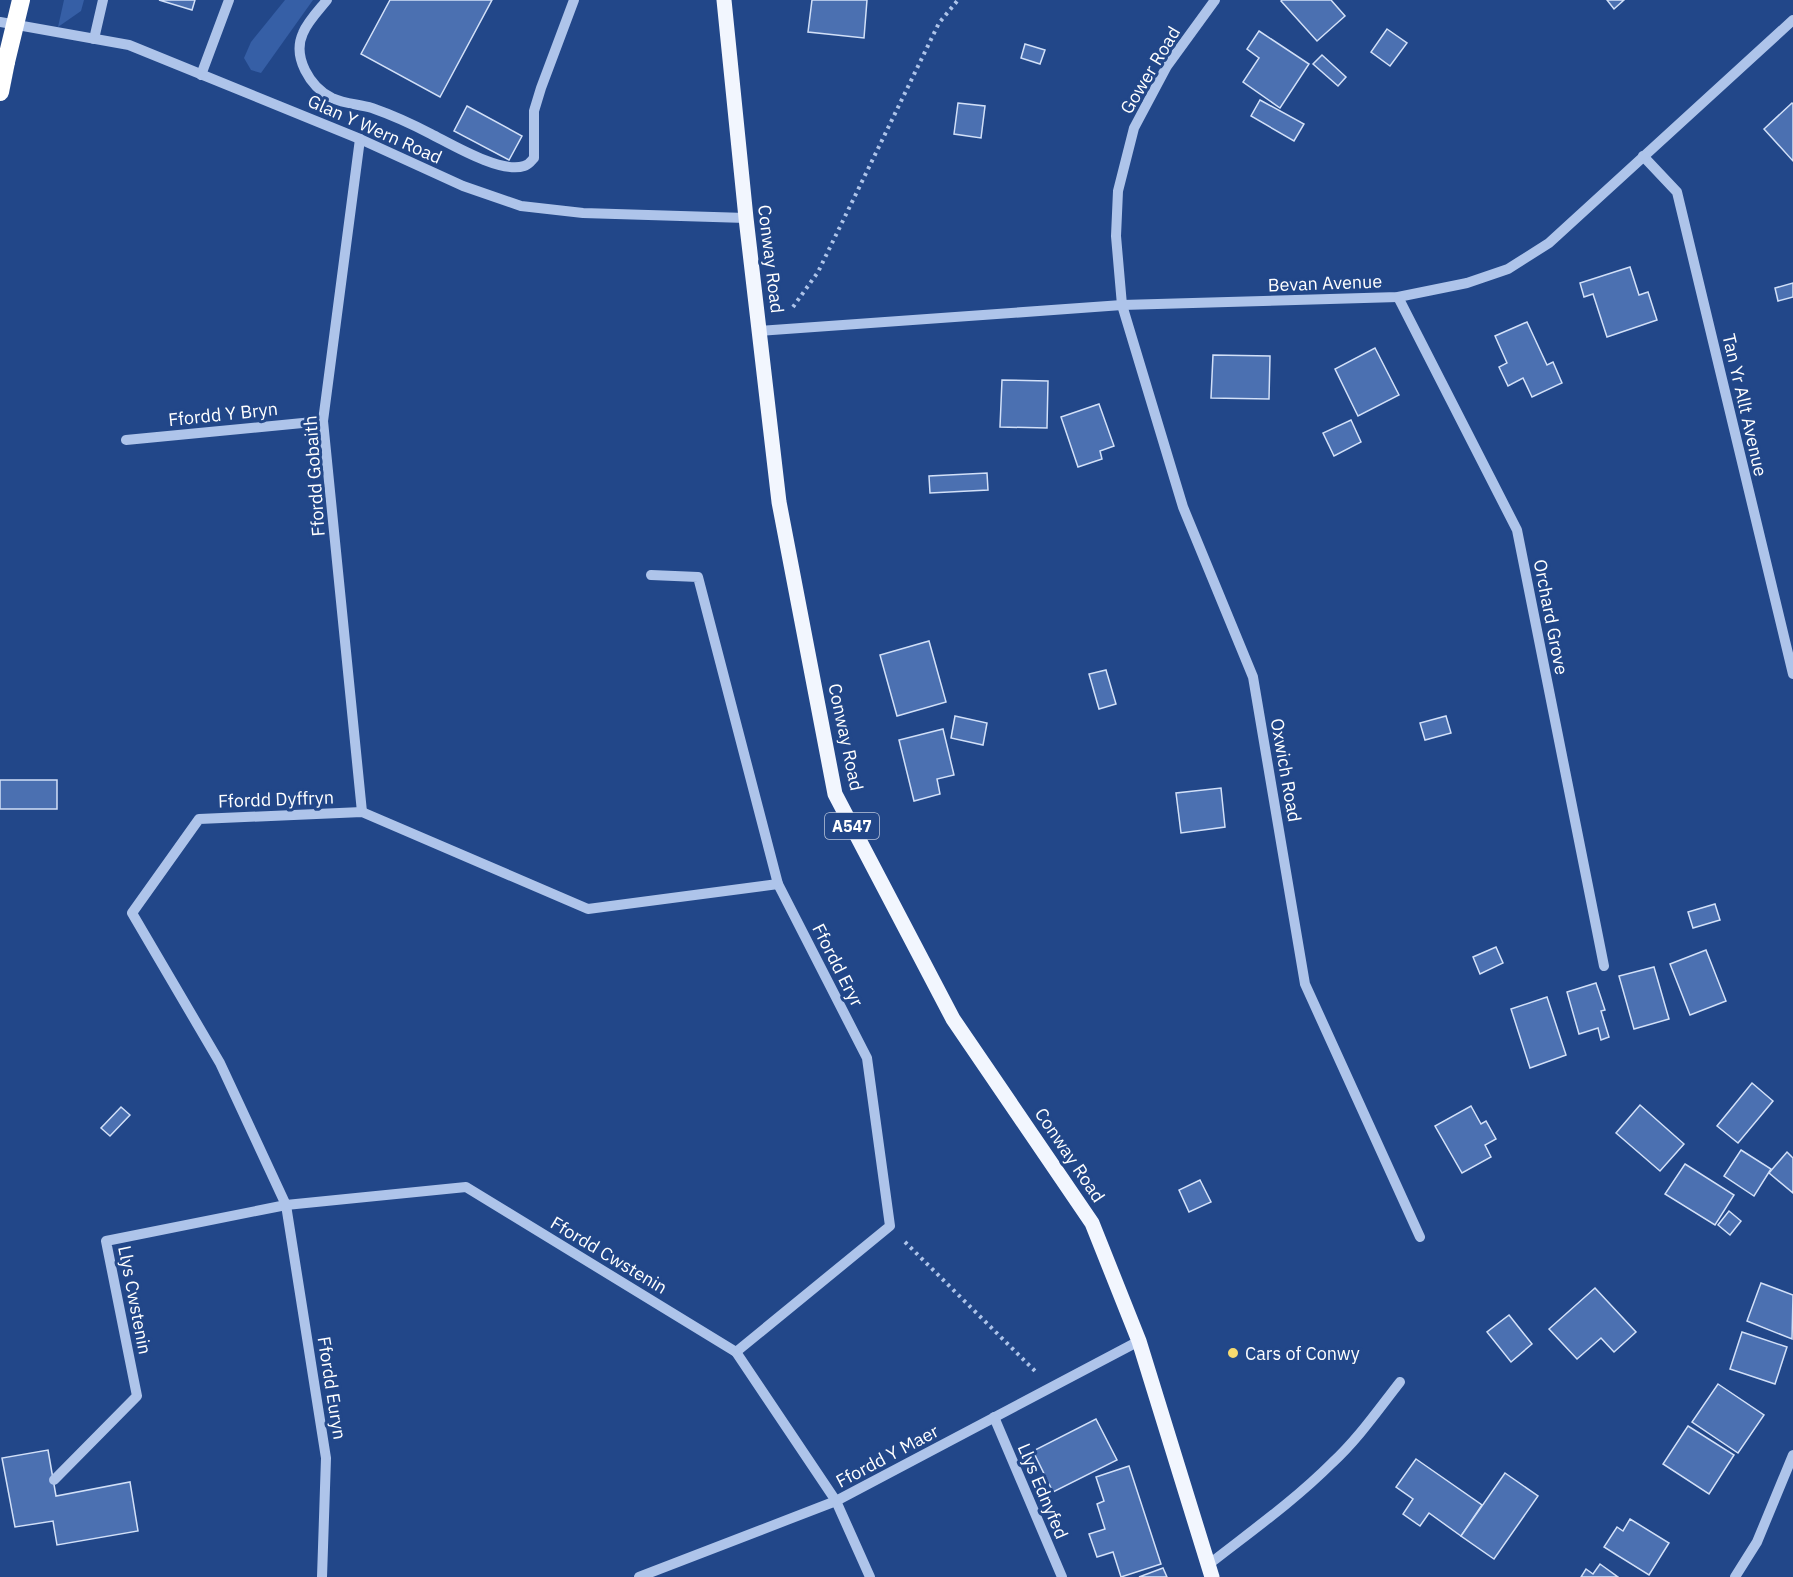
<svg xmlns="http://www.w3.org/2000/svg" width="1793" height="1577" viewBox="0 0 1793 1577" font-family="'IBM Plex Sans',sans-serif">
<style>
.green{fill:#365fa6}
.building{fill:#4b70b1;stroke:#d2e0f8;stroke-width:1.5}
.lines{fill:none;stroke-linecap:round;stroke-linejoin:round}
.path{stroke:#aec4ea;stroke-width:4;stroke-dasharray:3 4.5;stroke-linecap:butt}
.minor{stroke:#aec4ea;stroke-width:10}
.major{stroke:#f2f6fe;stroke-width:15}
.highway{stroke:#fff;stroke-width:18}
.highway-bridge{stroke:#fff;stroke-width:18}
.poi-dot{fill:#f7da6f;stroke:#224789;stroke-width:2}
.labels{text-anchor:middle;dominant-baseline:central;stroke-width:6;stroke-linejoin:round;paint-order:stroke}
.shield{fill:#224789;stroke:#bdc8dc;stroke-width:1.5}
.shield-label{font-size:16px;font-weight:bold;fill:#fff}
.street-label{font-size:18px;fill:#fff;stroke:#224789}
.poi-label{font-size:18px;fill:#fff;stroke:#224789;text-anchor:start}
</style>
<rect width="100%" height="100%" fill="#224789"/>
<g class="green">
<path d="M64,0H84L81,11L58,27Z"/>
<path d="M285,0H313L261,73L251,70L244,58L251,42Z"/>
</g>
<g class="building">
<path d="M159,0H195L192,10Z"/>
<path d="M390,0H492L440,97L361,54Z"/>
<path d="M812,0H867L864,38L808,32Z"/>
<path d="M1282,0H1331L1345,16L1317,41L1281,1Z"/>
<path d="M1607,0H1624L1614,9Z"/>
<path d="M1387,29L1407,43L1390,66L1371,52Z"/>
<path d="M1259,31L1309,64L1280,108L1243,82L1259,58L1247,49Z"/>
<path d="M1025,44L1045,50L1040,64L1021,58Z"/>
<path d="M1322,55L1346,77L1338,86L1313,64Z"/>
<path d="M1260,100L1304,124L1294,141L1251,116Z"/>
<path d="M958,103L985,106L981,138L954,134Z"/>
<path d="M1792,103L1793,104V161L1764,129Z"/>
<path d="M467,106L522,136L509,160L454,131Z"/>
<path d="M1630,267L1639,295L1648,292L1657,320L1607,337L1593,294L1584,297L1580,283Z"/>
<path d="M1793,283V297L1778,301L1775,288Z"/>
<path d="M1527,322L1547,365L1553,362L1562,383L1532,397L1523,378L1508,386L1499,367L1507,363L1495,336Z"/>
<path d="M1375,348L1399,395L1358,416L1335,369Z"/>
<path d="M1213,355L1270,356L1269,399L1211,398Z"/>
<path d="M1002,380L1048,381L1047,428L1000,427Z"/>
<path d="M1099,404L1114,446L1100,451L1102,459L1078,467L1061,417Z"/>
<path d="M1351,420L1361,442L1334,456L1323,433Z"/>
<path d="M987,473L988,490L930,493L929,476Z"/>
<path d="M929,641L946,702L897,716L880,655Z"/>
<path d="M1106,670L1116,704L1099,709L1089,674Z"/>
<path d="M955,716L987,723L983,745L951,738Z"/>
<path d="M1446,716L1451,733L1425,740L1420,723Z"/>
<path d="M943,729L954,775L937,779L940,794L914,801L899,740Z"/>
<rect x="0" y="780" width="57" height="29"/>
<path d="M1221,788L1225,827L1181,833L1176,793Z"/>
<path d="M1715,904L1720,920L1693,928L1688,912Z"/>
<path d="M1496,947L1503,963L1480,974L1473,957Z"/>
<path d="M1706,950L1726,1001L1690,1015L1670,964Z"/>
<path d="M1654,967L1669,1019L1634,1029L1619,976Z"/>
<path d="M1596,983L1605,1010L1601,1011L1609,1037L1601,1040L1598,1028L1579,1034L1567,992Z"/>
<path d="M1547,997L1566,1055L1530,1068L1511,1009Z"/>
<path d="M1752,1083L1773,1101L1738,1143L1717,1126Z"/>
<path d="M1640,1105L1684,1144L1660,1171L1616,1133Z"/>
<path d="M1471,1106L1481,1124L1486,1121L1496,1139L1485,1145L1491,1157L1462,1173L1435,1126Z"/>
<path d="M121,1107L130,1115L110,1136L101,1128Z"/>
<path d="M1741,1150L1771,1169L1754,1196L1724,1176Z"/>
<path d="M1787,1152L1793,1158V1193L1769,1173Z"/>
<path d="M1685,1164L1734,1195L1715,1225L1665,1194Z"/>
<path d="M1200,1180L1211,1202L1189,1212L1179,1190Z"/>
<path d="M1729,1211L1741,1221L1730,1235L1718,1225Z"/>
<path d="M1761,1283L1793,1295L1792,1339L1747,1321Z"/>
<path d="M1595,1288L1636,1332L1614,1352L1601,1338L1577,1359L1549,1329Z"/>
<path d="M1509,1315L1532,1344L1511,1362L1487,1332Z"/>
<path d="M1742,1332L1787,1347L1775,1384L1730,1369Z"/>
<path d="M1718,1384L1764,1415L1738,1453L1692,1422Z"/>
<path d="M1096,1419L1117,1460L1053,1492L1033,1451Z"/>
<path d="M1688,1426L1734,1455L1709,1494L1663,1464Z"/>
<path d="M48,1450L56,1496L130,1482L138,1531L57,1545L53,1521L15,1527L2,1458Z"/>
<path d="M1416,1459L1482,1505L1461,1536L1429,1513L1420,1526L1403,1514L1413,1499L1396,1487Z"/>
<path d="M1129,1466L1161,1564L1121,1577L1113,1552L1097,1557L1089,1534L1105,1529L1097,1504L1104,1501L1096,1477Z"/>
<path d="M1505,1473L1538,1496L1494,1559L1461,1536Z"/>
<path d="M1630,1519L1669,1543L1649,1575L1604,1547L1617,1527L1623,1531Z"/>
<path d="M1600,1564L1618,1577H1581L1586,1569L1593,1574Z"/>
<path d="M1163,1568L1167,1577H1139Z"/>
</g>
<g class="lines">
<g class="path">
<path d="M793,307L818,272L939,23L958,0"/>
<path d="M905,1242L1036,1372"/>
</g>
<g class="minor">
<path d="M327,0C319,10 308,21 303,33C292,57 310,87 332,98C345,104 359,104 372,108C392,115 412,124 431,134C451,144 501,174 524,166C529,165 531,161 534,158V111L541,88L574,0"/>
<path d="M1215,0L1167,66L1134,128L1118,191L1116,236L1122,305L1183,507L1253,677L1305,984L1420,1237"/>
<path d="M0,22L129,45L360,139L463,186L521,206L583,213L746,218"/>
<path d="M94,39L103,0"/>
<path d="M201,75L229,0"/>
<path d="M360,139L323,421L362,812"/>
<path d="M1643,156L1677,192L1793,674"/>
<path d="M1398,297L1517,530L1604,966"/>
<path d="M760,331L1122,305L1398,297L1467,283L1508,269L1549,243L1793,20"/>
<path d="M126,440L323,421"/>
<path d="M651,575L698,577L778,884L867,1058L890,1226L736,1352"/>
<path d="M994,1417L1062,1577"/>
<path d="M54,1480L137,1396L106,1241L286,1205L466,1187L736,1352L836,1501L870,1577"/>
<path d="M1208,1565C1250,1532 1294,1501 1332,1463C1358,1439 1378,1410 1400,1382"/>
<path d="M322,1577L326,1458L286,1205L220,1063L132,913L199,819L362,812L588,909L778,884"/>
<path d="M639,1577L836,1501L1139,1341"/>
<path d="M1735,1577L1757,1542L1793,1455"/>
</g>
<path class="major" d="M724,0L746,218L779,502L835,794L953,1019L1092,1223L1139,1341L1212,1577"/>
<path class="highway" d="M0,92L6,62"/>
<path class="highway-bridge" d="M6,62L21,0"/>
</g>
<circle class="poi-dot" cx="1233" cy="1353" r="6"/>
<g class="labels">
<rect class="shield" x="825" y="813" width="54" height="26" rx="4.5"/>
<g class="shield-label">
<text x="852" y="826">A547</text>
</g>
<g class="street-label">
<text transform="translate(1150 70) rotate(-59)">Gower Road</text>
<text transform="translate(375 129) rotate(24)">Glan Y Wern Road</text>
<text transform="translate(771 259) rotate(83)">Conway Road</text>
<text transform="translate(1325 283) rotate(-2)">Bevan Avenue</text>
<text transform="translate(1745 405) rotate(77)">Tan Yr Allt Avenue</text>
<text transform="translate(223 414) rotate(-6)">Ffordd Y Bryn</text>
<text transform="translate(314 476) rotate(-94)">Ffordd Gobaith</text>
<text transform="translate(1551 617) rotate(79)">Orchard Grove</text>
<text transform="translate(846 737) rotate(78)">Conway Road</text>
<text transform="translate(1286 770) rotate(80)">Oxwich Road</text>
<text transform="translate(276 799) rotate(-2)">Ffordd Dyffryn</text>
<text transform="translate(838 965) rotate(63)">Ffordd Eryr</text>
<text transform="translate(1070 1155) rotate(56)">Conway Road</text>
<text transform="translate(609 1255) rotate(31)">Ffordd Cwstenin</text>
<text transform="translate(135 1300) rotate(79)">Llys Cwstenin</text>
<text transform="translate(332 1388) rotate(81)">Ffordd Euryn</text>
<text transform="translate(887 1456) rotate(-28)">Ffordd Y Maer</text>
<text transform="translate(1043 1491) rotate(67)">Llys Ednyfed</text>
</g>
<g class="poi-label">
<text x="1245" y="1353">Cars of Conwy</text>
</g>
</g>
</svg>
